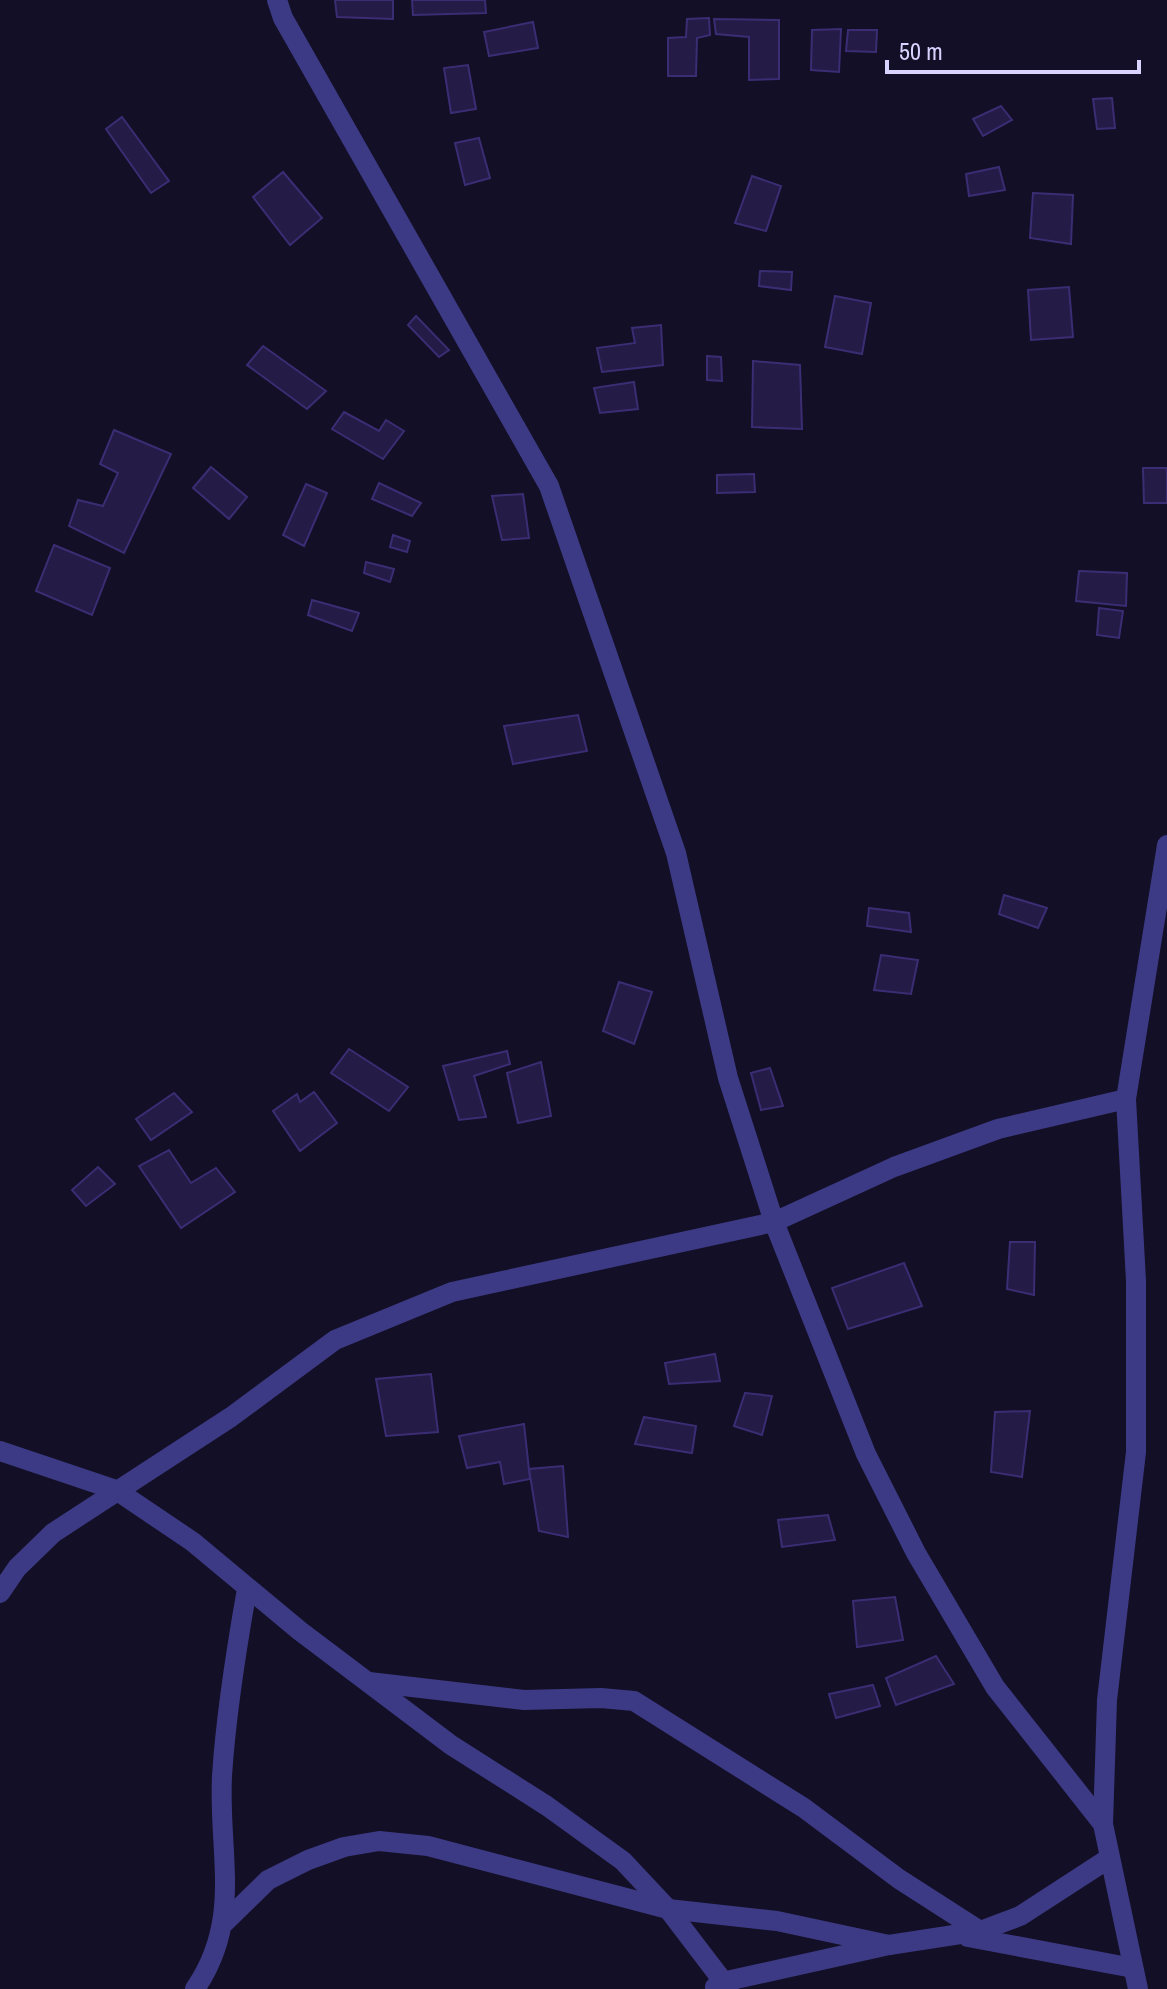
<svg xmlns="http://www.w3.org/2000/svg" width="1167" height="1989" viewBox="0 0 1167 1989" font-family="'Archivo Narrow',sans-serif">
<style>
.building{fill:#241b47;stroke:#3b2d73;stroke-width:2}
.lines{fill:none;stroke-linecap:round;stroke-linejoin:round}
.minor{stroke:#3d3a85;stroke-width:20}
</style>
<rect width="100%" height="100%" fill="#130f26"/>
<g class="building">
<path d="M335,0H393V19L337,17Z"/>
<path d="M412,0H485L486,13L413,15Z"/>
<path d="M709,18L710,35L697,38L696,76H668V38L686,37L687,19Z"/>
<path d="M714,19L779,20V79L749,80V37L716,34Z"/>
<path d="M533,22L538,48L489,56L484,32Z"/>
<path d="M841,29L839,72L811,70L812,30Z"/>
<path d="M848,30H877L876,52L846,51Z"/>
<path d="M468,65L476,109L451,113L444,68Z"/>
<path d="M1112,98L1115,128L1097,129L1093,99Z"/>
<path d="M1001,106L1012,120L983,136L973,119Z"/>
<path d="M122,117L169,181L151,193L106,129Z"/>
<path d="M479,138L490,178L465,185L455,143Z"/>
<path d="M999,167L1005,190L969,196L966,174Z"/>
<path d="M283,172L322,218L290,245L253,197Z"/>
<path d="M752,176L781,186L766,231L735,223Z"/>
<path d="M1033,193L1073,195L1071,244L1030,238Z"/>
<path d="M760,271L792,272L791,290L759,286Z"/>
<path d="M1069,287L1073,337L1031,340L1028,290Z"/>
<path d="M835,296L871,303L862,354L825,347Z"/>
<path d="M416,316L449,350L439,357L408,325Z"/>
<path d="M661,325L663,365L602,372L597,348L635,343L632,328Z"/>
<path d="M263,346L326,391L307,409L247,365Z"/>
<path d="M707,356L721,357L722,381L707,380Z"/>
<path d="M753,361L800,365L802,429L752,427Z"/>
<path d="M634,382L638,409L600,413L594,388Z"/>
<path d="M344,412L379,431L386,420L404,431L383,459L332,429Z"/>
<path d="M114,430L171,454L124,553L69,526L78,500L103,506L118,473L100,464Z"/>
<path d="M211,467L247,497L229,519L193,488Z"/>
<path d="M1143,468H1167V503H1144Z"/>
<path d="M754,474L755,492L717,493V475Z"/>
<path d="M379,483L421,503L412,516L372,499Z"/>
<path d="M306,484L327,493L304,546L283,535Z"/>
<path d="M523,494L529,538L502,540L492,496Z"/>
<path d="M393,535L410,541L407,552L390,547Z"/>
<path d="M54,545L110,568L92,615L36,591Z"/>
<path d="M366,562L394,569L390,582L364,573Z"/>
<path d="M1079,571L1127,573L1126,606L1076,601Z"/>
<path d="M312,600L359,613L352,631L308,615Z"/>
<path d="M1099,608L1123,611L1119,638L1097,635Z"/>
<path d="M578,715L587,751L513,764L504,726Z"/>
<path d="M1004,895L1047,908L1038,928L999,914Z"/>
<path d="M869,908L909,913L911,932L867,926Z"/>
<path d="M881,955L918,960L911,994L874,990Z"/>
<path d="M619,982L652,992L634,1044L603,1031Z"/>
<path d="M349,1049L408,1087L389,1111L331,1073Z"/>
<path d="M507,1051L510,1064L474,1076L486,1117L459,1120L443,1066Z"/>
<path d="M541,1062L551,1116L518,1123L507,1073Z"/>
<path d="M770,1068L783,1106L761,1110L751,1073Z"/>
<path d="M314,1092L337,1123L300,1151L273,1111L297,1094L300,1102Z"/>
<path d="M174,1093L192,1112L151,1140L136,1119Z"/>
<path d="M169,1150L191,1183L216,1168L235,1192L181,1228L139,1166Z"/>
<path d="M98,1167L115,1184L86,1206L72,1190Z"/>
<path d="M1010,1242H1035L1034,1295L1007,1289Z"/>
<path d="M904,1263L922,1306L848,1329L832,1288Z"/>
<path d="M715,1354L720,1381L669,1384L665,1363Z"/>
<path d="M431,1374L438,1432L386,1436L376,1379Z"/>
<path d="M745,1393L772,1396L762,1435L734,1426Z"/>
<path d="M1030,1411L1022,1477L991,1472L995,1412Z"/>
<path d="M644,1417L696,1426L692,1453L635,1444Z"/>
<path d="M524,1424L530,1479L504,1484L500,1462L467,1468L459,1436Z"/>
<path d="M563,1466L568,1537L539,1531L529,1469Z"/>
<path d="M828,1515L835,1540L782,1547L778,1520Z"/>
<path d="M895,1597L903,1640L857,1647L853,1601Z"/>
<path d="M936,1656L954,1684L896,1705L886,1678Z"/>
<path d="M873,1685L880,1706L836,1718L829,1694Z"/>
</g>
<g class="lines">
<g class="minor">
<path d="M277,0L283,18L549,486L676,853L728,1078L774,1222L866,1454L916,1553L995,1687L1103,1824"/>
<path d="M0,1451L116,1490L193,1542L300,1631L451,1745L547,1806L623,1861L668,1909L729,1989"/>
<path d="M0,1593L17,1568L53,1533L231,1417L335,1340L452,1292L774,1222L894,1167L998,1129L1126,1099"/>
<path d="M369,1682L524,1700L601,1698L634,1701L804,1808L899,1879L980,1931"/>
<path d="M225,1922L268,1880L308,1860L344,1847L379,1841L428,1846L668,1909L777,1921L889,1945"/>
<path d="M968,1937L1133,1968"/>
<path d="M715,1987L722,1982L889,1945L980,1931L1020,1916L1108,1859"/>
<path d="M195,1989C243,1919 218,1853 222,1776C226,1713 236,1651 247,1589"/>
<path d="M1138,1989L1103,1824L1107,1700L1136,1452V1281L1126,1099L1167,845"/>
</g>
</g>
<path d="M887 60v12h252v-12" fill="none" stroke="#d9d4ff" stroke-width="4"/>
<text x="899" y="60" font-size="24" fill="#d9d4ff" stroke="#130f26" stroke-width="6" paint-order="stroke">50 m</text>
</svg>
